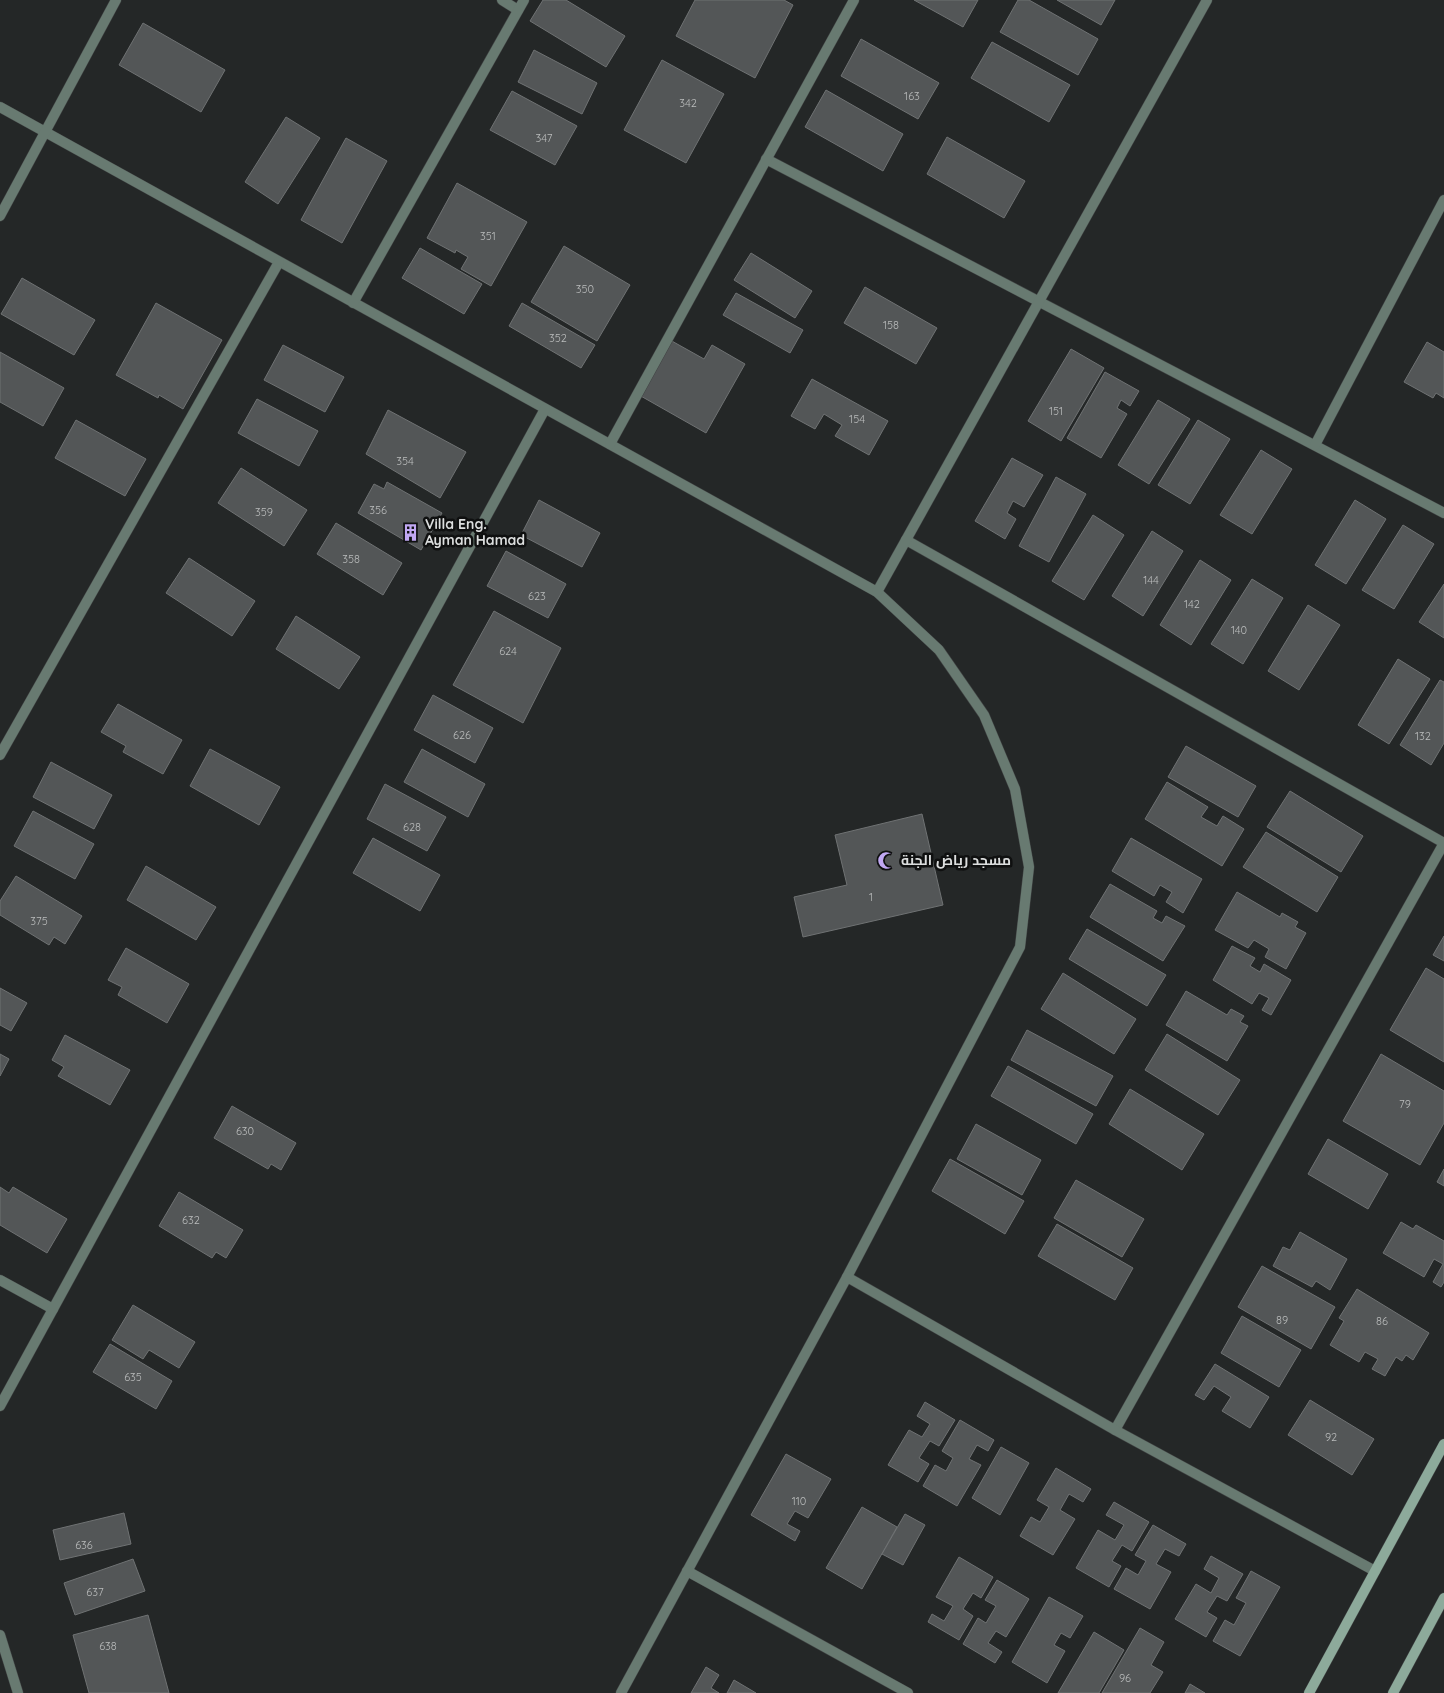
<svg xmlns="http://www.w3.org/2000/svg" width="1444" height="1693" viewBox="0 0 1444 1693" font-family="Quicksand,Cairo,sans-serif">
<style>
.building{fill:#535657;stroke:#6f7273}
.lines{fill:none;stroke-linecap:round;stroke-linejoin:round}
.street-casing{stroke:#414444;stroke-width:11}
.secondary-casing{stroke:#414444;stroke-width:11}
.street{stroke:#687a71;stroke-width:10}
.secondary{stroke:#8daa9b;stroke-width:10}
.labels{text-anchor:middle;dominant-baseline:central;stroke-width:5;stroke-linejoin:round;paint-order:stroke}
.number-label{font-size:11px;fill:#babcbc}
.poi-label{font-size:14px;font-weight:bold;fill:#dcdede;stroke:#0f1010;text-anchor:start}
</style>
<rect width="100%" height="100%" fill="#242727"/>
<g class="building">
<path d="M543,0H566L625,36L606,67L530,21Z"/>
<path d="M695,0H784L793,5L755,78L676,36Z"/>
<path d="M914,0H978L963,27Z"/>
<path d="M1018,0H1029L1098,39L1078,75L1000,32Z"/>
<path d="M1057,0H1115L1101,25Z"/>
<path d="M143,23L225,70L201,112L119,65Z"/>
<path d="M861,39L939,83L918,119L841,76Z"/>
<path d="M992,42L1070,85L1049,122L971,78Z"/>
<path d="M534,50L597,83L582,114L518,82Z"/>
<path d="M662,60L724,94L686,163L624,130Z"/>
<path d="M826,90L903,134L883,171L805,127Z"/>
<path d="M512,91L577,126L555,165L490,130Z"/>
<path d="M286,117L320,138L278,204L245,182Z"/>
<path d="M947,137L1025,181L1004,218L927,174Z"/>
<path d="M346,138L387,161L342,243L301,220Z"/>
<path d="M457,183L527,222L491,286L461,269L468,257L456,250L455,253L427,238Z"/>
<path d="M564,246L630,285L597,341L531,302Z"/>
<path d="M420,248L482,284L464,314L402,278Z"/>
<path d="M751,253L812,291L795,318L734,280Z"/>
<path d="M22,278L95,320L74,355L1,314Z"/>
<path d="M865,287L937,328L916,364L844,323Z"/>
<path d="M736,293L803,330L790,353L723,315Z"/>
<path d="M156,303L222,340L183,409L159,395L158,398L116,375Z"/>
<path d="M522,303L595,345L581,368L509,326Z"/>
<path d="M670,340L704,359L712,345L745,364L706,433L639,395Z"/>
<path d="M1427,342L1444,352V398L1436,393L1433,398L1404,382Z"/>
<path d="M283,345L344,377L325,412L264,380Z"/>
<path d="M1071,349L1104,368L1061,441L1028,421Z"/>
<path d="M0,352L64,388L43,426L0,402Z"/>
<path d="M1105,372L1139,391L1130,406L1121,400L1117,408L1127,414L1101,458L1067,438Z"/>
<path d="M812,379L888,421L869,455L835,436L842,425L824,414L815,429L791,416Z"/>
<path d="M257,399L318,431L299,466L238,433Z"/>
<path d="M1158,400L1190,419L1149,484L1118,465Z"/>
<path d="M388,410L466,452L440,498L366,454Z"/>
<path d="M76,420L146,459L125,496L55,458Z"/>
<path d="M1198,420L1230,439L1190,504L1158,485Z"/>
<path d="M1261,450L1292,469L1252,534L1220,515Z"/>
<path d="M1012,458L1043,475L1024,507L1013,501L1007,513L1016,519L1005,539L975,521Z"/>
<path d="M241,468L307,510L284,546L218,503Z"/>
<path d="M1056,477L1086,494L1049,562L1019,546Z"/>
<path d="M387,482L442,513L421,550L358,513L374,484L384,489Z"/>
<path d="M539,500L600,533L582,567L521,535Z"/>
<path d="M1355,500L1386,519L1346,584L1315,565Z"/>
<path d="M1093,515L1124,535L1084,600L1052,581Z"/>
<path d="M336,523L402,563L383,595L317,554Z"/>
<path d="M1403,525L1434,544L1394,609L1362,590Z"/>
<path d="M1152,531L1183,551L1143,616L1112,596Z"/>
<path d="M506,551L566,584L548,618L487,586Z"/>
<path d="M189,558L255,601L232,636L166,593Z"/>
<path d="M1200,560L1231,580L1191,645L1160,625Z"/>
<path d="M1252,579L1283,598L1243,664L1211,644Z"/>
<path d="M1444,584V638L1419,622Z"/>
<path d="M1308,605L1340,625L1299,690L1268,671Z"/>
<path d="M494,611L561,648L523,723L453,685Z"/>
<path d="M296,616L360,657L339,689L276,649Z"/>
<path d="M1398,659L1430,679L1389,744L1358,725Z"/>
<path d="M1440,680L1444,682V743L1431,765L1400,745Z"/>
<path d="M433,695L493,728L475,763L414,730Z"/>
<path d="M118,704L182,740L163,774L123,752L126,746L101,732Z"/>
<path d="M1186,746L1256,786L1238,817L1168,777Z"/>
<path d="M210,749L280,787L259,825L190,786Z"/>
<path d="M422,749L485,784L468,817L404,782Z"/>
<path d="M51,762L112,795L94,829L33,797Z"/>
<path d="M1167,782L1208,807L1201,817L1217,826L1223,816L1244,829L1222,866L1145,819Z"/>
<path d="M385,784L446,817L427,851L367,819Z"/>
<path d="M1290,791L1363,836L1341,872L1267,827Z"/>
<path d="M33,811L94,844L75,879L14,846Z"/>
<path d="M922,814L943,905L803,937L794,897L847,885L835,835Z"/>
<path d="M1266,832L1338,877L1317,912L1243,867Z"/>
<path d="M373,838L440,875L420,911L353,873Z"/>
<path d="M1131,838L1202,879L1183,913L1166,902L1172,892L1160,885L1154,896L1112,871Z"/>
<path d="M146,866L216,907L196,940L127,900Z"/>
<path d="M16,876L82,916L65,944L54,937L49,945L0,915V901Z"/>
<path d="M1110,884L1157,911L1153,918L1162,923L1166,916L1185,926L1163,961L1090,917Z"/>
<path d="M1237,892L1280,917L1282,913L1298,922L1295,927L1306,933L1286,969L1265,957L1269,949L1254,940L1248,948L1215,930Z"/>
<path d="M1087,929L1166,975L1147,1006L1069,959Z"/>
<path d="M1444,936V961L1433,955Z"/>
<path d="M1232,946L1255,958L1250,966L1260,972L1264,964L1291,980L1271,1015L1262,1010L1269,998L1259,993L1252,1004L1213,980Z"/>
<path d="M126,948L189,984L167,1023L118,995L122,987L108,980Z"/>
<path d="M1426,968L1444,979V1062L1390,1030Z"/>
<path d="M1063,973L1136,1019L1114,1054L1041,1009Z"/>
<path d="M0,988L27,1003L11,1031L0,1025Z"/>
<path d="M1186,991L1227,1015L1231,1009L1244,1016L1240,1022L1248,1026L1227,1061L1166,1025Z"/>
<path d="M1027,1030L1113,1076L1096,1106L1011,1060Z"/>
<path d="M1167,1034L1240,1080L1218,1115L1145,1070Z"/>
<path d="M65,1035L130,1070L110,1105L58,1076L64,1067L52,1060Z"/>
<path d="M0,1054L9,1059L0,1076Z"/>
<path d="M1381,1054L1444,1091V1123L1420,1165L1343,1121Z"/>
<path d="M1008,1066L1093,1114L1076,1144L991,1096Z"/>
<path d="M1130,1089L1204,1134L1182,1170L1109,1124Z"/>
<path d="M232,1106L296,1143L281,1170L271,1164L268,1169L214,1138Z"/>
<path d="M976,1124L1041,1160L1022,1195L957,1159Z"/>
<path d="M1328,1139L1388,1174L1368,1209L1308,1174Z"/>
<path d="M950,1159L1024,1201L1005,1234L932,1191Z"/>
<path d="M1444,1169V1186L1437,1182Z"/>
<path d="M1076,1180L1144,1219L1122,1257L1054,1218Z"/>
<path d="M0,1187L9,1193L13,1187L67,1219L47,1253L0,1225Z"/>
<path d="M179,1192L243,1230L226,1258L216,1252L212,1258L159,1226Z"/>
<path d="M1401,1222L1413,1229L1416,1225L1444,1241V1282L1441,1287L1433,1282L1443,1264L1434,1259L1424,1277L1383,1253Z"/>
<path d="M1057,1224L1133,1268L1115,1300L1038,1256Z"/>
<path d="M1300,1232L1347,1259L1330,1290L1316,1281L1312,1287L1273,1266L1283,1247L1290,1250Z"/>
<path d="M1262,1266L1335,1307L1311,1349L1238,1307Z"/>
<path d="M1357,1289L1429,1333L1413,1360L1406,1355L1402,1361L1396,1357L1385,1376L1372,1369L1378,1359L1365,1352L1359,1362L1330,1345L1344,1321L1339,1318Z"/>
<path d="M133,1305L195,1342L179,1368L149,1350L143,1359L112,1340Z"/>
<path d="M1242,1316L1301,1350L1279,1387L1221,1353Z"/>
<path d="M110,1344L172,1381L156,1409L93,1372Z"/>
<path d="M1215,1364L1269,1397L1250,1428L1222,1411L1231,1397L1214,1386L1204,1400L1195,1395Z"/>
<path d="M1310,1400L1374,1439L1352,1475L1288,1435Z"/>
<path d="M925,1402L955,1420L939,1446L930,1441L919,1458L929,1464L918,1482L888,1465L909,1430L922,1437L930,1424L917,1416Z"/>
<path d="M960,1420L994,1440L988,1451L977,1445L969,1459L981,1465L957,1506L923,1486L935,1465L946,1471L953,1458L942,1451Z"/>
<path d="M1001,1447L1029,1463L1000,1515L972,1498Z"/>
<path d="M786,1454L831,1479L808,1518L795,1511L787,1524L800,1531L795,1541L751,1515Z"/>
<path d="M1056,1468L1091,1489L1083,1502L1069,1494L1060,1510L1075,1519L1053,1555L1020,1536L1031,1517L1040,1522L1049,1507L1037,1500Z"/>
<path d="M1114,1502L1149,1522L1132,1551L1122,1545L1112,1561L1121,1566L1109,1587L1076,1568L1098,1530L1115,1540L1124,1525L1106,1515Z"/>
<path d="M862,1507L897,1527L862,1589L826,1568Z"/>
<path d="M124,1513L131,1544L60,1560L53,1530Z"/>
<path d="M905,1514L925,1525L903,1565L882,1554Z"/>
<path d="M1153,1525L1186,1544L1179,1556L1165,1549L1156,1564L1171,1572L1150,1609L1114,1589L1126,1568L1138,1575L1146,1561L1135,1555Z"/>
<path d="M1211,1556L1243,1574L1227,1601L1217,1596L1207,1612L1217,1618L1206,1637L1175,1619L1196,1584L1211,1593L1219,1578L1204,1569Z"/>
<path d="M959,1557L993,1577L981,1598L973,1593L963,1609L973,1616L959,1640L928,1622L932,1614L944,1621L953,1606L936,1597Z"/>
<path d="M133,1559L145,1591L75,1615L64,1583Z"/>
<path d="M1251,1571L1280,1587L1240,1656L1213,1641L1225,1620L1234,1625L1246,1603L1236,1598Z"/>
<path d="M997,1580L1029,1599L1006,1637L996,1631L988,1643L1002,1652L995,1663L963,1644L978,1618L986,1623L996,1606L985,1600Z"/>
<path d="M1049,1597L1083,1616L1070,1638L1061,1633L1054,1645L1065,1651L1047,1683L1012,1662Z"/>
<path d="M148,1615L169,1693H89L73,1635Z"/>
<path d="M1140,1628L1164,1642L1151,1665L1163,1672L1150,1693H1102Z"/>
<path d="M1094,1632L1124,1650L1099,1693H1058Z"/>
<path d="M706,1667L719,1675L711,1688L719,1693H691Z"/>
<path d="M734,1680L756,1693H727Z"/>
<path d="M1190,1684L1205,1693H1185Z"/>
</g>
<g class="lines">
<defs>
<g id="street">
<path d="M502,0L518,10"/>
<path d="M0,107L877,592L939,650L984,715L1015,789L1029,867L1020,947L847,1277L621,1693"/>
<path d="M766,159L1444,513"/>
<path d="M0,216L116,0"/>
<path d="M353,303L524,0"/>
<path d="M610,444L854,0"/>
<path d="M1315,445L1444,200"/>
<path d="M906,540L1444,843L1115,1430"/>
<path d="M877,592L1207,0"/>
<path d="M0,755L279,262"/>
<path d="M847,1277L1115,1430L1375,1571"/>
<path d="M0,1280L53,1309"/>
<path d="M0,1406L545,409"/>
<path d="M687,1571L908,1693"/>
<path d="M0,1635L18,1693"/>
</g>
<g id="secondary">
<path d="M1309,1693L1444,1444"/>
<path d="M1393,1693L1444,1598"/>
</g>
</defs>
<use href="#street" class="street-casing"/>
<use href="#secondary" class="secondary-casing"/>
<use href="#street" class="street"/>
<use href="#secondary" class="secondary"/>
</g>
<defs>
<symbol id="building-bare" viewBox="-9 -9 18 18"><path d="M-4-6H4V6H1V3H-1V6H-4ZM-2.5-4.3h1.7v1.8h-1.7ZM.8-4.3h1.7v1.8H.8ZM-2.5-1h1.7V.8h-1.7ZM.8-1h1.7V.8H.8Z" fill="#c1a8f3" stroke="#0f1010" stroke-width="2.5" paint-order="stroke"/></symbol>
<symbol id="mosque-bare" viewBox="-9 -9 18 18"><path d="M3.5-4.9A6 6 0 1 0 3.5 4.9A5 5 0 1 1 3.5-4.9Z" fill="#c1a8f3" stroke="#0f1010" stroke-width="2.5" paint-order="stroke"/></symbol>
</defs>
<g fill-rule="evenodd">
<use href="#building-bare" x="398" y="520" width="25" height="25"/>
<use href="#mosque-bare" x="874" y="848" width="25" height="25"/>
</g>
<g class="labels">
<g class="number-label">
<text x="912" y="96">163</text>
<text x="688" y="103">342</text>
<text x="544" y="138">347</text>
<text x="488" y="236">351</text>
<text x="585" y="289">350</text>
<text x="891" y="325">158</text>
<text x="558" y="338">352</text>
<text x="1056" y="411">151</text>
<text x="857" y="419">154</text>
<text x="405" y="461">354</text>
<text x="378" y="510">356</text>
<text x="264" y="512">359</text>
<text x="351" y="559">358</text>
<text x="1151" y="580">144</text>
<text x="537" y="596">623</text>
<text x="1192" y="604">142</text>
<text x="1239" y="630">140</text>
<text x="508" y="651">624</text>
<text x="462" y="735">626</text>
<text x="1423" y="736">132</text>
<text x="412" y="827">628</text>
<text x="871" y="897">1</text>
<text x="39" y="921">375</text>
<text x="1405" y="1104">79</text>
<text x="245" y="1131">630</text>
<text x="191" y="1220">632</text>
<text x="1282" y="1320">89</text>
<text x="1382" y="1321">86</text>
<text x="133" y="1377">635</text>
<text x="1331" y="1437">92</text>
<text x="799" y="1501">110</text>
<text x="84" y="1545">636</text>
<text x="95" y="1592">637</text>
<text x="108" y="1646">638</text>
<text x="1125" y="1678">96</text>
</g>
<g class="poi-label">
<text x="425" y="524">Villa Eng.<tspan x="425" dy="16">Ayman Hamad</tspan></text>
<text x="901" y="860">مسجد رياض الجنة</text>
</g>
</g>
</svg>
